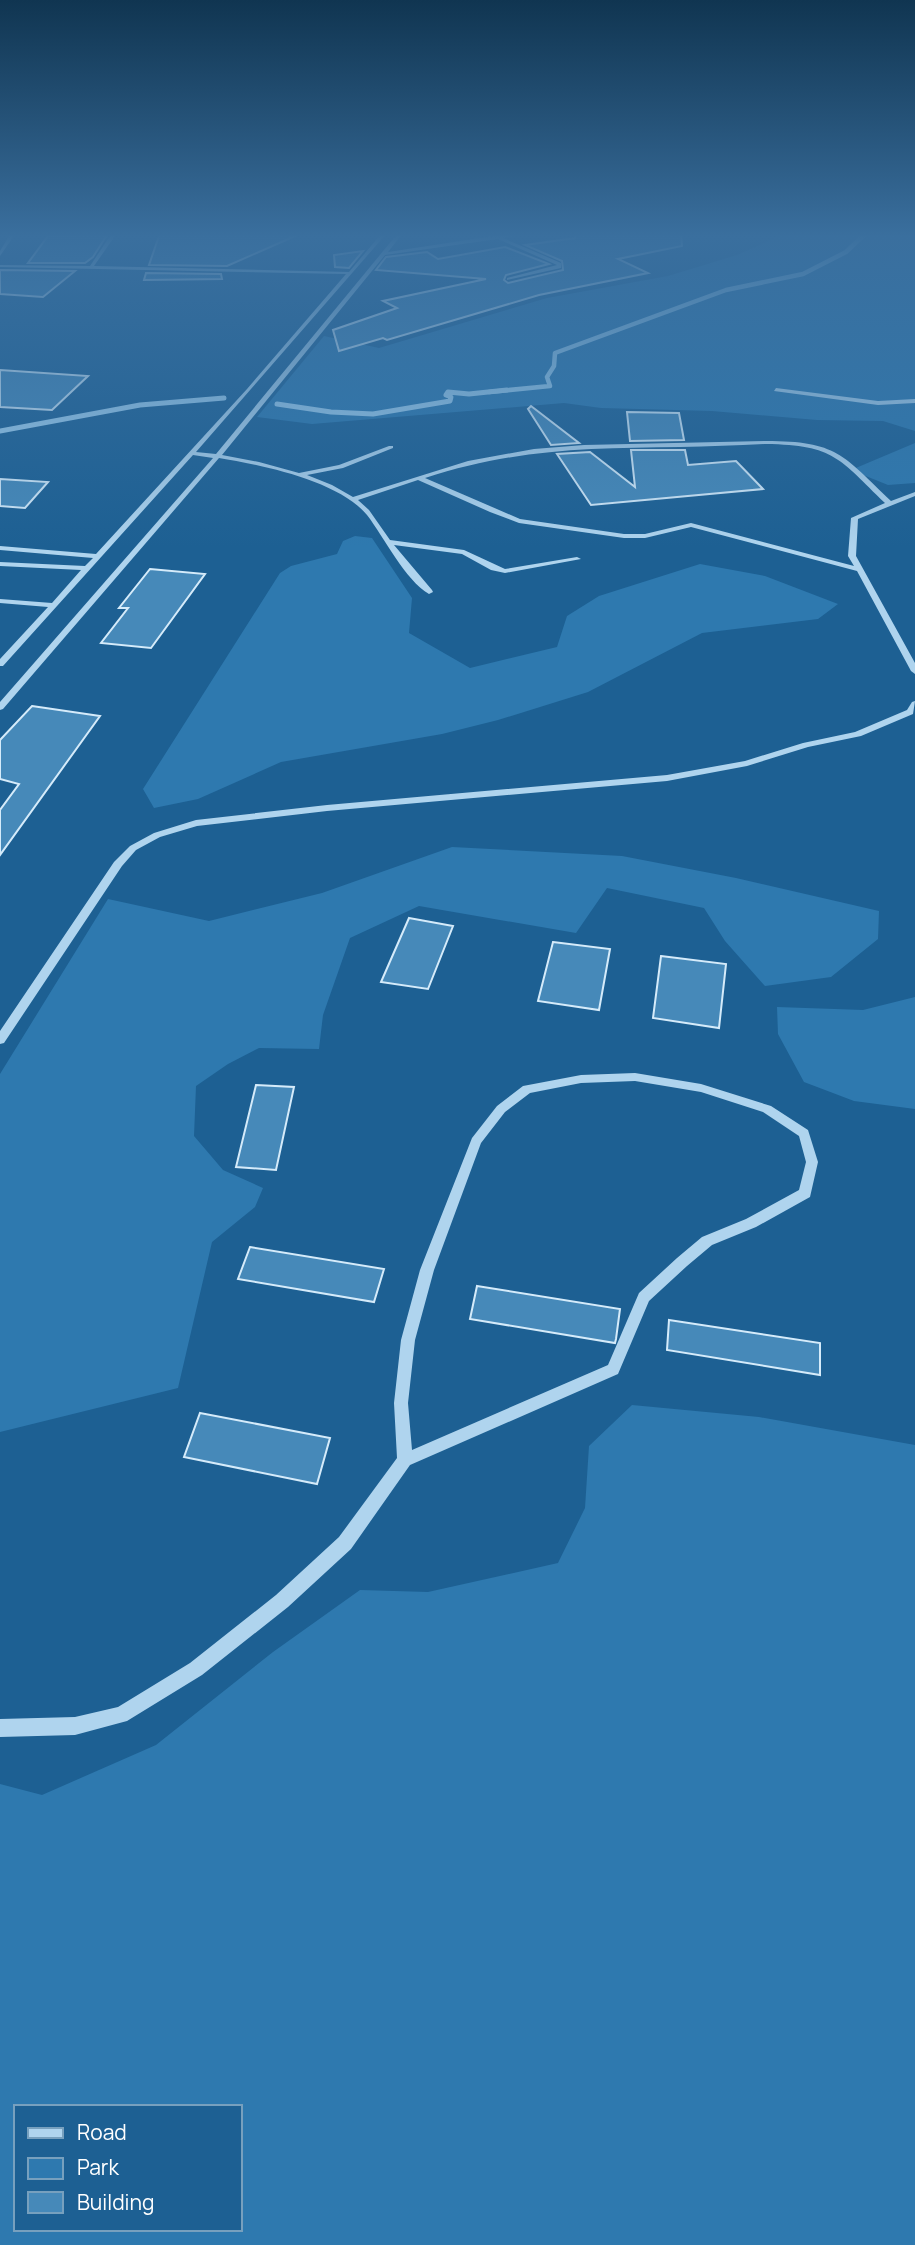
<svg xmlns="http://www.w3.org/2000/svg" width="915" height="2245" viewBox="0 0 915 2245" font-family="Manrope,sans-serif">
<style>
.green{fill:#2e79af;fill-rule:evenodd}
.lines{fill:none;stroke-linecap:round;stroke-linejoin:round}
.stream-far1{stroke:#a2d1f0;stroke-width:4.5}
.stream{stroke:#a2d1f0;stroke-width:5}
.building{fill:#4689b9;stroke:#d5ebfa;stroke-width:2}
.minor{fill:#afd4ee;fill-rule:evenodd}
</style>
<rect width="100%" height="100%" fill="#1d6093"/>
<g class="green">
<path d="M786,233H915V431L883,421L817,420L712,411L601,408L564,403L312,424L257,417L324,336L379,348L547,298L668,276L737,255Z"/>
<path d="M915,443V483L888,485L851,470Z"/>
<path d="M355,536L372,538L412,598L409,633L470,668L557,647L567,616L599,596L700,564L765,576L838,604L818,619L702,633L588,692L498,720L442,734L281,762L198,799L154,808L143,789L280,573L291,566L337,554L343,541Z"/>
<path d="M452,847L622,856L736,878L879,911L878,939L831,977L765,986L725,941L704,908L607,888L576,933L419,906L350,938L323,1015L319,1049L259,1048L228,1064L196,1086L194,1136L223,1170L263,1188L255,1207L212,1242L178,1388L0,1432V1074L108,899L209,921L322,893Z"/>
<path d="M915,997V1109L854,1101L804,1082L778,1034L777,1007L863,1010Z"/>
<path d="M632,1405L759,1417L915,1445V2245H0V1784L42,1795L156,1745L273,1652L360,1590L428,1592L558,1563L585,1508L589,1446ZM16,2107H240V2229H16Z"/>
</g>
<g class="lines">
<path class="stream-far1" d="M489,392L550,386L547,377L554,366L555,353L726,290L803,274L846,252L866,233"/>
<g class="stream">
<path d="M277,404L331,412L373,414L450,401L451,397L446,395L448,392L469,394L507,390"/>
<path d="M0,431L140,405L224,398"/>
</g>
</g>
<g class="building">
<path d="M160,233H302L227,266L149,265Z"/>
<path d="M576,233H681L682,246L618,259L648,273L539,295L387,340L383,338L339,351L333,330L397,308L383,301L486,279L376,270L386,257L427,252L438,259L505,247L549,264L506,275L504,280L508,283L563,270L562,261L525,245L575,238Z"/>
<path d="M107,235L93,257L85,263H28L48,236Z"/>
<path d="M363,251L349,268L335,267L334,255Z"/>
<path d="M0,270L75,271L43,297L0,294Z"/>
<path d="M146,273L221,274L222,279L144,280Z"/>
<path d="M0,370L88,376L52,410L0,407Z"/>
<path d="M531,406L579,443L551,445L528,409Z"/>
<path d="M627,412L679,413L684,440L630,441Z"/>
<path d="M631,450H685L688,465L736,461L763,489L591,505L557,454L590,452L635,487Z"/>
<path d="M0,479L48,482L25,508L0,506Z"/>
<path d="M150,569L205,574L151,648L101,643L128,608H119Z"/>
<path d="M32,706L100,716L0,855V810L19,784L0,779V740Z"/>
<path d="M409,918L453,926L428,989L381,982Z"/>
<path d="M553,942L610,949L599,1010L538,1001Z"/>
<path d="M661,956L726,964L719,1028L653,1018Z"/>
<path d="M256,1085L294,1087L276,1170L236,1167Z"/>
<path d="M250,1247L384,1269L374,1302L238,1279Z"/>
<path d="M477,1286L620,1309L616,1339L615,1343L470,1319Z"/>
<path d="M669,1320L820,1343V1375L667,1350Z"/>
<path d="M200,1413L330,1438L317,1484L184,1457Z"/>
</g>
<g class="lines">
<g class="minor">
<path d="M11,233H16L0,256V251Z"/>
<path d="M112,233H117L94,266L349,272L382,233H387L196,452L216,454L398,233H403L388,252L514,233H528L503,238L561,263V268L507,280V278L557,265L498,239L385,255L222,455L259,462L299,473L339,465L389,446H393V448L343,468L307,475L332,485L353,497L468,461L534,449L584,445L766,441C837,441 843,455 891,501L915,492V496L858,519L856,556L915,663V674L911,671L857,571L691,527L645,538H624L519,523L490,512L418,480L358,500L369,510L390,540L464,550L505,569L577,557L581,559L505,573L491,570L462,554L394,545L432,590L433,592L429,594C405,580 384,537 367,515C339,481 262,465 219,458L3,709L0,710V702L213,458L193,455L3,666H0V659L48,607L0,603V599L52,603L81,570L0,566V562L85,566L93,558L0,550V546L96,554L247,389L346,274L0,267V265L90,266ZM766,444C835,445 839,459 885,503L851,518L848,556L854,566L691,523L645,534H624L520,519L425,478C514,449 587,448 680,447C709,447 737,445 766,444Z"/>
<path d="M776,388L878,401L915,399V403L878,405L774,391Z"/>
<path d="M915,701L913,714L861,736L808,747L747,766L667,781L327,811L197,826L160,837L136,850L122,866L4,1043L0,1044V1031L114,862L130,846L154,833L196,820L327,805L667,775L745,761L803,743L855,732L907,710L912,702Z"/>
<path d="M635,1073L701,1084L771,1106L808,1130L818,1162L810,1197L756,1227L712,1245L687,1266L649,1301L618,1374L410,1465L351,1549L288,1607L202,1675L127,1721L75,1735L0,1737V1719L75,1717L118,1707L190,1663L276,1595L339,1537L397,1458L394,1403L401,1340L420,1270L472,1138L497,1106L523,1086L581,1075ZM635,1081L701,1092L763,1112L799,1136L806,1162L799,1190L746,1219L702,1237L677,1258L639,1293L608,1365L412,1450L408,1403L415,1340L434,1270L481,1143L505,1112L530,1093L581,1083Z"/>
</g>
</g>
<linearGradient id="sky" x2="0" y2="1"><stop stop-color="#103551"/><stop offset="0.43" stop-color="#3a6f9e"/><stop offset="1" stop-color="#3a6f9e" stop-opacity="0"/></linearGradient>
<rect width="915" height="548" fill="url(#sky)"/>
<rect x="14" y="2105" width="228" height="126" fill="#1d6093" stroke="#77a0be" stroke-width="2"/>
<rect x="28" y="2128" width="35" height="10" fill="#afd4ee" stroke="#77a0be" stroke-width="2"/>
<text x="77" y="2140" font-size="21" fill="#ffffff">Road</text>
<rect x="28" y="2158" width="35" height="21" fill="#2e79af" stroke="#77a0be" stroke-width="2"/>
<text x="77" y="2175" font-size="21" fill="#ffffff">Park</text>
<rect x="28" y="2192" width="35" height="21" fill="#4689b9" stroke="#77a0be" stroke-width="2"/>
<text x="77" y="2210" font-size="21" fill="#ffffff">Building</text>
</svg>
